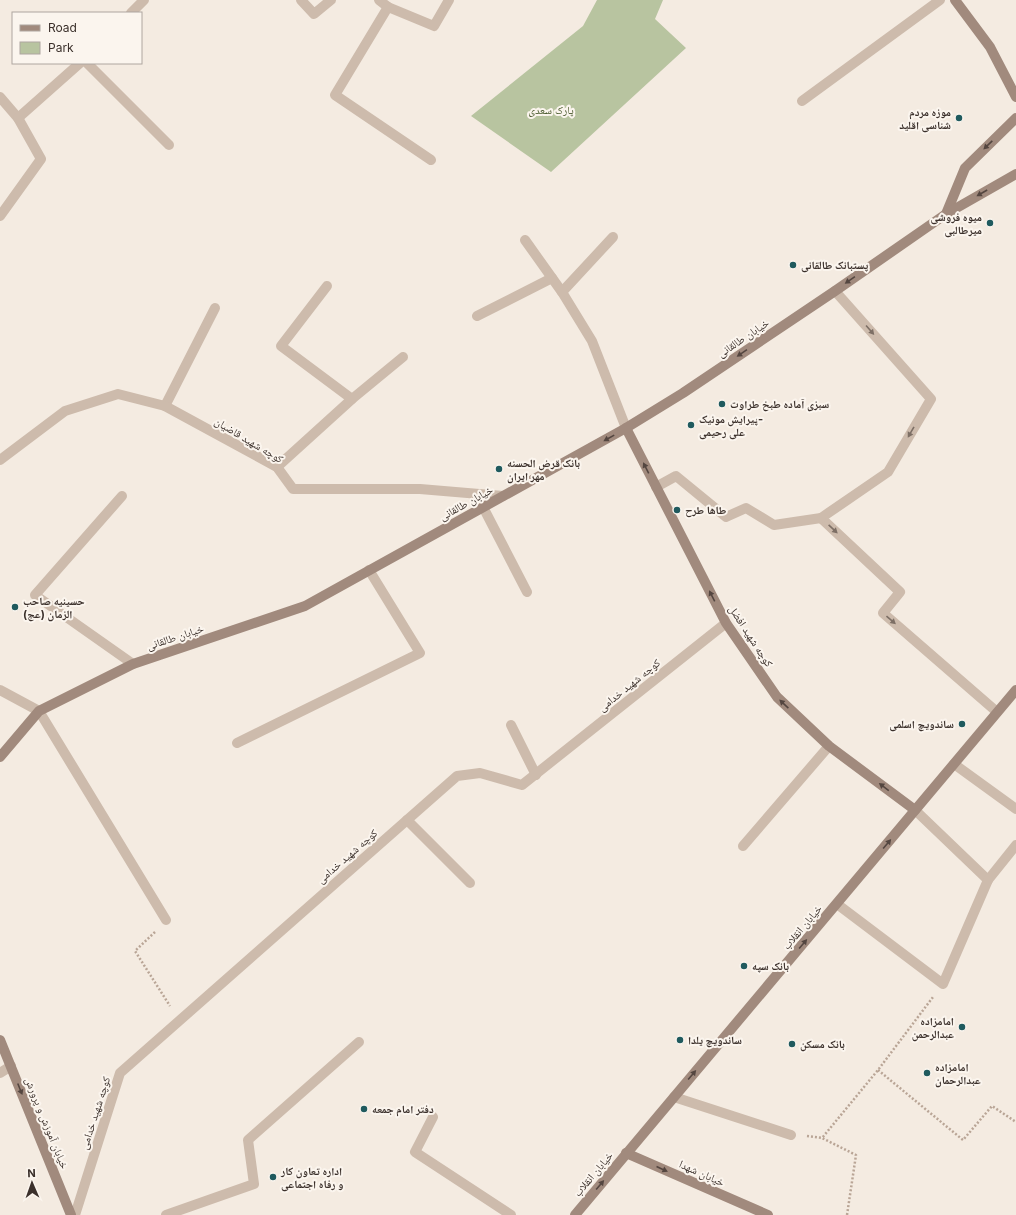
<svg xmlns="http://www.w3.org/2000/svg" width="1016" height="1215" viewBox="0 0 1016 1215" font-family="Inter,'Noto Naskh Arabic',sans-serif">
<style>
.green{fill:#b8c4a0}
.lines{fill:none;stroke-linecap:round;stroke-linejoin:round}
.path{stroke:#b9a596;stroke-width:2.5;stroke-dasharray:2 2;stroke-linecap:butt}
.lane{stroke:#cdbbac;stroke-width:10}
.street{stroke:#cdbbac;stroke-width:10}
.secondary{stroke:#a18a7d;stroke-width:10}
.oneway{fill:#544640}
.oneway2{fill:#7d6f65}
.poi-dot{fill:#1f5a5e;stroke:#fbf5ee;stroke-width:1.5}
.labels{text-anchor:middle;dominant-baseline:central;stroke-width:4;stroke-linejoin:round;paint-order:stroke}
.park-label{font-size:11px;fill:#4a5a2e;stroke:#fbf5ee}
.poi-label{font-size:11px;font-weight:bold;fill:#3b302b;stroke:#fbf5ee;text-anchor:start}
.street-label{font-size:11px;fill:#3b302b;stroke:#fbf5ee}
</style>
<rect width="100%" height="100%" fill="#f4ebe1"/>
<path class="green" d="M597,0H663L655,19L686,48L551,172L471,116L583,26Z"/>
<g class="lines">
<g class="path">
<path d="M155,932L135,951L170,1006"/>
<path d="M878,1070L963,1140L992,1106L1016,1122"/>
<path d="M807,1136L822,1138"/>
<path d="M847,1215L856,1155L822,1138L878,1070L933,997"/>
</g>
<g class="lane">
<path d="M301,0L314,14L331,0"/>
<path d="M379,0L388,7"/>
<path d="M477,316L552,278"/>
<path d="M483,507L527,592"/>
<path d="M237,743L420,653L369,570"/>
<path d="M954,764L1016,809"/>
<path d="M915,810L988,880"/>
<path d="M433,1117L415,1152L511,1215"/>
</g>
<g class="street">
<path d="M131,13L144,0"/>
<path d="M87,63L169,145"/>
<path d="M0,97L18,118L41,159L0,216"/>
<path d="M802,101L940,0"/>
<path d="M18,118L80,63"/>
<path d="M431,160L335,95L388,7L434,26L449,0"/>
<path d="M613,237L562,292L592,341L626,428"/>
<path d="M525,240L562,292"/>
<path d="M327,286L281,346L352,399"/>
<path d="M835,291L931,399L888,472L821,518L900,592L883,613L997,712"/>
<path d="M165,406L215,308"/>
<path d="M0,460L65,411L118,394L165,406L277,467L293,489H420L503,496"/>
<path d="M277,467L352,399L403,357"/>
<path d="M656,487L676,476L726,517L746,508L774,525L821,518"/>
<path d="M122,496L35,595L133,664"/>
<path d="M0,690L39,711L166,920"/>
<path d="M511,725L536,775"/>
<path d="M407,820L470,883"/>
<path d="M743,846L829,746"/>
<path d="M837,904L943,984L988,880L1016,845"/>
<path d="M0,1073L11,1066"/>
<path d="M674,1097L791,1135"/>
<path d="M75,1215L120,1073L457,776L480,773L522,785L726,623"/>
<path d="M166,1215L254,1184L248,1140L359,1042"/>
</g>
<g class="secondary">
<path d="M955,0L990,47L1016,97"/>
<path d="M946,214L965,168L1016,118"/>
<path d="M626,428L726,623L777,697L829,746L915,810"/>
<path d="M0,757L39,711L133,664L305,606L626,428L683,393L835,291L946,214L1016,174"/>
<path d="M0,1040L71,1215"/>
<path d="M626,1153L768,1215"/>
<path d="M575,1215L1016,690"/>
</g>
</g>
<defs><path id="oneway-solid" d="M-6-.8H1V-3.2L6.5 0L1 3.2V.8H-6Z"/></defs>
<g class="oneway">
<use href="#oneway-solid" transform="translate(988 145) rotate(136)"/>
<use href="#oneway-solid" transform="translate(982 193) rotate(150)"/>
<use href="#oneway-solid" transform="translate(850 280) rotate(145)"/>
<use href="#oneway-solid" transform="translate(742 353) rotate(146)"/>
<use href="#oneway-solid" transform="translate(609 438) rotate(151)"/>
<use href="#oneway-solid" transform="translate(646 468) rotate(-117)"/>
<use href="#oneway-solid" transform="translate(712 596) rotate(-117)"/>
<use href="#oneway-solid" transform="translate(784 704) rotate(-137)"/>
<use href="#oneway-solid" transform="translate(884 787) rotate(-143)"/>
<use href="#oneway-solid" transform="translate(887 844) rotate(-50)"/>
<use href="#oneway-solid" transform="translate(803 944) rotate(-50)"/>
<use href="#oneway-solid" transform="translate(692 1075) rotate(-50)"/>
<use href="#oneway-solid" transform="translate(20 1089) rotate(68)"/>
<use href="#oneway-solid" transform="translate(662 1169) rotate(24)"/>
<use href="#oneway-solid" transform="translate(600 1185) rotate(-50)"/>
</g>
<g class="oneway2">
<use href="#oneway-solid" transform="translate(870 330) rotate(49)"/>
<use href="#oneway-solid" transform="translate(911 432) rotate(120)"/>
<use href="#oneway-solid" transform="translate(833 529) rotate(43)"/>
<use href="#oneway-solid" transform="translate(891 620) rotate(41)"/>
</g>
<g class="poi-dot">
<circle cx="959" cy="118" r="4"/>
<circle cx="990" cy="223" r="4"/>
<circle cx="793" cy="265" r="4"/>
<circle cx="722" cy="404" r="4"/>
<circle cx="691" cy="425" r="4"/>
<circle cx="499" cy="469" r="4"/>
<circle cx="677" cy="510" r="4"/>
<circle cx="15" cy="607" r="4"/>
<circle cx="962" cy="724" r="4"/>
<circle cx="744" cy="966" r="4"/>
<circle cx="962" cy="1027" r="4"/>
<circle cx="680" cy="1040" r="4"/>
<circle cx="792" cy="1044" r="4"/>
<circle cx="927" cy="1073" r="4"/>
<circle cx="364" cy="1109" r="4"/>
<circle cx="273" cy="1177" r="4"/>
</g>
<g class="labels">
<g class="park-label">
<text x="551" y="110">پارک سعدی</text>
</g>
<g class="poi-label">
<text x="951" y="112" text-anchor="end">موزه مردم<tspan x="951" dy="13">شناسی اقلید</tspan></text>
<text x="982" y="217" text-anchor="end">میوه فروشی<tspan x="982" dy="13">میرطالبی</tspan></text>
<text x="801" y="265">پستبانک طالقانی</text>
<text x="730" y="404">سبزی آماده طبخ طراوت</text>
<text x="699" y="419">پیرایش مونیک-<tspan x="699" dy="13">علی رحیمی</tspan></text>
<text x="507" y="463">بانک قرض الحسنه<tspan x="507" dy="13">مهر ایران</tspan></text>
<text x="685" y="510">طاها طرح</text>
<text x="23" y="601">حسینیه صاحب<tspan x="23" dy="13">الزمان (عج)</tspan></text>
<text x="954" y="724" text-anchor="end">ساندویچ اسلمی</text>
<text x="752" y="966">بانک سپه</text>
<text x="954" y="1021" text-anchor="end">امامزاده<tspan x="954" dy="13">عبدالرحمن</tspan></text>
<text x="688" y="1040">ساندویچ یلدا</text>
<text x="800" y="1044">بانک مسکن</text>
<text x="935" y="1067">امامزاده<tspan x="935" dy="13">عبدالرحمان</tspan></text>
<text x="372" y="1109">دفتر امام جمعه</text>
<text x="281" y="1171">اداره تعاون کار<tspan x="281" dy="13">و رفاه اجتماعی</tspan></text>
</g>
<g class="street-label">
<text transform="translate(743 338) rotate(-34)">خیابان طالقانی</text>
<text transform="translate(249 440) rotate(31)">کوچه شهید قاضیان</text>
<text transform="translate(466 503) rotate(-29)">خیابان طالقانی</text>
<text transform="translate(751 636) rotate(57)">کوچه شهید افضل</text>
<text transform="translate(175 637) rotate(-18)">خیابان طالقانی</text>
<text transform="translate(629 685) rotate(-39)">کوچه شهید خدامی</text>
<text transform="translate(347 856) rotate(-41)">کوچه شهید خدامی</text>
<text transform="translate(802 927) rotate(-50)">خیابان انقلاب</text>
<text transform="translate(95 1113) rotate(-72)">کوچه شهید خدامی</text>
<text transform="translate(47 1123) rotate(68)">خیابان آموزش و پرورش</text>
<text transform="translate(702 1173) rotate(24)">خیابان شهدا</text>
<text transform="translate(593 1174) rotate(-50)">خیابان انقلاب</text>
</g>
</g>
<rect x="12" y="12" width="130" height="52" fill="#fbf5ee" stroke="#aea6a0"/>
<rect x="20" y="25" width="20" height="6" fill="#a18a7d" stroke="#aea6a0"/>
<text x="48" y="32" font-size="12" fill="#3b302b">Road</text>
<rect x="20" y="42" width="20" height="12" fill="#b8c4a0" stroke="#aea6a0"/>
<text x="48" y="52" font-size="12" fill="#3b302b">Park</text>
<g transform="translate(32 1183) rotate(358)" stroke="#fbf5ee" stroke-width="3" paint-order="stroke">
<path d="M0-3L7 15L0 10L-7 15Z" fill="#3b302b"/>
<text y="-6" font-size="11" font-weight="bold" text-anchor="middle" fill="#3b302b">N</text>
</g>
</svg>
